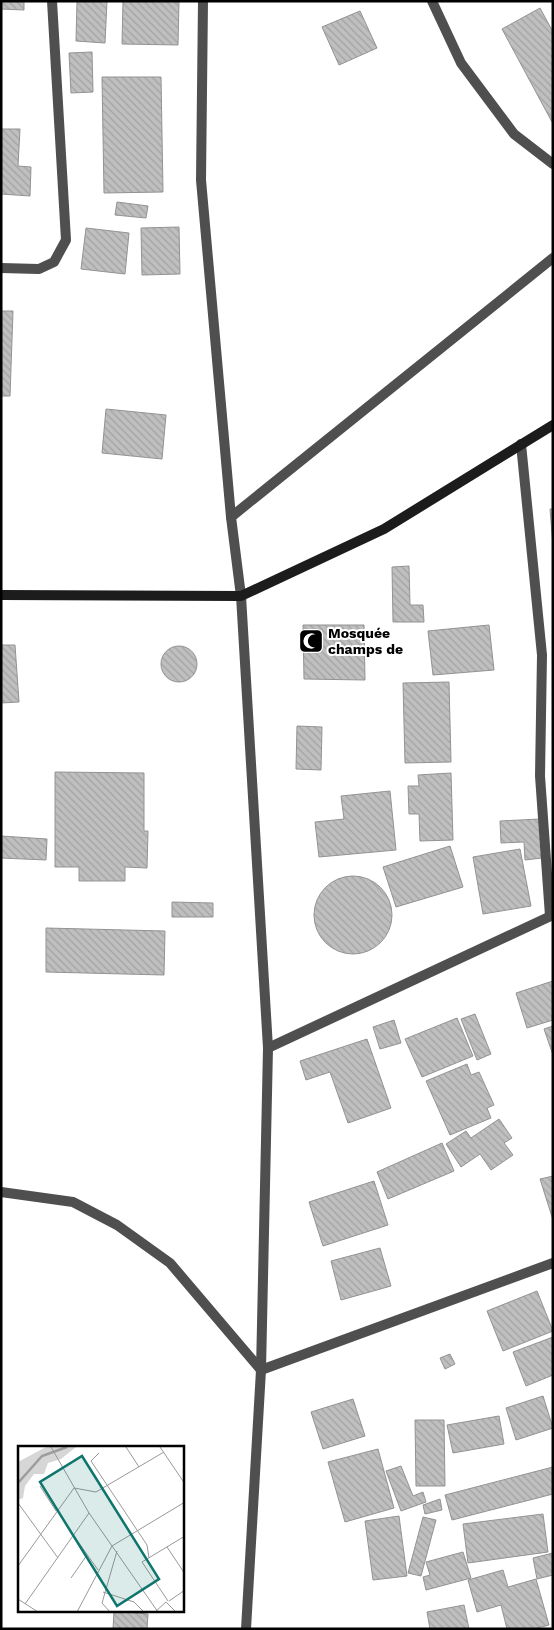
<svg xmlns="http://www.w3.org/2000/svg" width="554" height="1630" viewBox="0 0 554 1630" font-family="'Work Sans',sans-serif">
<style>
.building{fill:url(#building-back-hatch);stroke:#939393}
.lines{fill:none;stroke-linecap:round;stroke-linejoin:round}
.street{stroke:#4f4f4f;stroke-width:10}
.secondary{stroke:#1c1c1c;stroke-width:10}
.labels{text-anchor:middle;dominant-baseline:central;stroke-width:4;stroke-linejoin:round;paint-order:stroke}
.poi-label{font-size:14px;font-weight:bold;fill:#000;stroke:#fff;text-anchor:start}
.inset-river{fill:none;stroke:#9d9d9d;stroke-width:2.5}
.inset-road{fill:none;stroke:#999;stroke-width:1}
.view{fill:#0f766e;fill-opacity:0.15;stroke:#0f766e;stroke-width:2.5}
.inset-edge{fill:none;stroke:#000;stroke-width:2.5}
</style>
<defs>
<pattern id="building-back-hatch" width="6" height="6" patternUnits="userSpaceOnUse" patternTransform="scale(1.25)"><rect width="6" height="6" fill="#bfbfbf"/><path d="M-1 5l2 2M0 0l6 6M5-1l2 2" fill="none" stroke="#a2a2a2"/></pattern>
</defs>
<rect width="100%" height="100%" fill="#fff"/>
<g class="building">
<path d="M1,1H24V10L1,9Z"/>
<path d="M77,1H107L105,43L76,41Z"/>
<path d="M123,1H179L178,45L122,44Z"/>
<path d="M540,8L553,32L552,122L502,29Z"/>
<path d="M360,11L377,48L339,65L322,27Z"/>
<path d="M92,52L93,92L71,93L69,53Z"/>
<path d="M102,77H161L163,192L104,193Z"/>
<path d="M1,129H20L18,166L31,167L30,196L1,194Z"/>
<path d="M117,202L148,206L146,218L115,215Z"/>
<path d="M179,227L180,274L142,275L141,228Z"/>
<path d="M86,228L129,233L125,274L81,269Z"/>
<path d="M1,311H13L10,396H1Z"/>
<path d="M106,409L166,415L162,459L102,453Z"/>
<path d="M550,509H553V546Z"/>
<path d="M409,566L410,605H423L424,622H393L392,567Z"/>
<path d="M303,625H364L365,680L304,679Z"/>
<path d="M489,625L494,670L433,675L428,631Z"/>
<path d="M1,645H15L19,702L1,703Z"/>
<circle cx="179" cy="664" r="18"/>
<path d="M449,682L451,762L405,763L403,683Z"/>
<path d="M297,726L322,727L321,770L296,769Z"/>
<path d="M55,772L144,773V831H148L147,868L125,867V881H79V867H55Z"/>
<path d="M451,773L453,840L420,841L419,814H409L408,786H419L418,775Z"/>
<path d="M390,791L396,850L319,857L315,822L344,819L341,796Z"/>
<path d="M540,819L542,858L525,860L524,842L501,843L500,821Z"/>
<path d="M1,836L47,839L46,860L1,858Z"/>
<path d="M450,846L463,887L396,907L383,867Z"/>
<path d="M520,849L531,906L483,914L473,857Z"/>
<circle cx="353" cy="915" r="39"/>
<path d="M172,902L213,903V917H172Z"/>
<path d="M46,928L165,931L164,975L46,972Z"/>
<path d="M553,981V1020L527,1028L516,993Z"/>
<path d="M475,1014L491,1054L477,1060L461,1019Z"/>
<path d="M457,1018L473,1056L422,1077L405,1039Z"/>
<path d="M394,1020L401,1043L380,1049L373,1027Z"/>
<path d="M553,1026V1055L544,1029Z"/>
<path d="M367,1039L391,1108L348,1123L330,1072L306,1080L300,1061Z"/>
<path d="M467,1064L471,1075L479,1072L494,1105L487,1108L491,1118L450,1135L426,1081Z"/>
<path d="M499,1119L512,1138L504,1143L513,1155L491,1170L480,1154L461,1167L446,1144L466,1131L471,1138Z"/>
<path d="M442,1143L454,1171L388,1199L377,1172Z"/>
<path d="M553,1176V1220L540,1179Z"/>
<path d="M374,1181L388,1225L323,1246L309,1202Z"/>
<path d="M380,1248L391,1286L341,1300L331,1261Z"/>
<path d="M537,1291L553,1331L503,1351L487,1311Z"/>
<path d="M553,1337V1375L526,1386L513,1352Z"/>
<path d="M450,1354L455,1364L445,1369L440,1358Z"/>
<path d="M543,1396L553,1428L516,1440L506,1408Z"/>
<path d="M353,1399L365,1436L323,1449L311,1412Z"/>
<path d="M499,1416L504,1444L453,1453L447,1425Z"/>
<path d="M415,1420H444L445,1486H416Z"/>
<path d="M378,1449L394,1508L345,1522L328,1462Z"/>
<path d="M401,1466L413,1496L423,1492L426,1502L401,1511L386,1471Z"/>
<path d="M553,1467V1494L452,1520L445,1495Z"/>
<path d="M440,1499L442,1510L425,1514L423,1505Z"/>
<path d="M543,1514L548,1552L468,1563L463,1524Z"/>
<path d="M399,1516L407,1576L373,1580L365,1521Z"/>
<path d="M423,1517L436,1520L421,1576L408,1573Z"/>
<path d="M463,1552L471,1578L426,1590L423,1577L430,1575L426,1562Z"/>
<path d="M553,1553V1575L537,1579L533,1558Z"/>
<path d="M503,1570L508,1587L536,1579L549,1625L534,1629H507L501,1605L477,1612L468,1580Z"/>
<path d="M464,1605L469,1629H430L427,1612Z"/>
<path d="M114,1611L148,1614L147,1629H113Z"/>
</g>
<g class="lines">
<g class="street">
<path d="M203,1L201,180L231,517L241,596L268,1048L261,1370L246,1629"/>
<path d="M432,1L461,63L514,134L553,164"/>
<path d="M1,268L39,269L54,262L66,240L52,1"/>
<path d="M521,444L542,655L540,776L550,916"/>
<path d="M231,517L553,258"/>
<path d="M268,1048L553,915"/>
<path d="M1,1192L73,1202L117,1225L170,1263L261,1370L553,1263"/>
</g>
<path class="secondary" d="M1,595L241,596L384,529L553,425"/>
</g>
<defs>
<symbol id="mosque-square" viewBox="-11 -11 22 22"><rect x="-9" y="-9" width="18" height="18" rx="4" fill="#000" stroke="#fff"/><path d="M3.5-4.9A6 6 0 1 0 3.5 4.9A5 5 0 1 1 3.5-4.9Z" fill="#fff"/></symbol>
</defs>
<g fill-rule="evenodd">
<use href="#mosque-square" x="297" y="627" width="28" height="28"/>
</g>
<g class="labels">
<g class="poi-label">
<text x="328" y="633">Mosquée<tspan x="328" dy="16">champs de</tspan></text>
</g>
</g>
<g transform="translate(18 1446)">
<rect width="166" height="166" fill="#fff"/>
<path d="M28,1H58L43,13L30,17L26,28H16L7,40L5,52L0,54V16Z" fill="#d6d6d6"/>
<path class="inset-river" d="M0,37L24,10L49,1"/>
<path class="inset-road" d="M33,1L71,67L140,166M108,1L121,21M142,1L167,38M81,7L73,15L129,99L131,112M22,40L38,65M0,57L40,112M56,90L80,124M149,101L167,128M0,120L56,42L78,46L146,6M53,132L69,109M85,146L116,156L126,166M0,153L20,166M150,155L124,116L167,90M151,155L167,144M7,158L71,67M59,166L94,100L167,56M92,166L84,157L99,105M137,166L148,156L158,166"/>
<path class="view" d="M64,10L141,133L99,160L22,36Z"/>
<rect width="166" height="166" class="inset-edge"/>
</g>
<rect width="554" height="1630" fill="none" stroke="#000000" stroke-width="5"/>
</svg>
